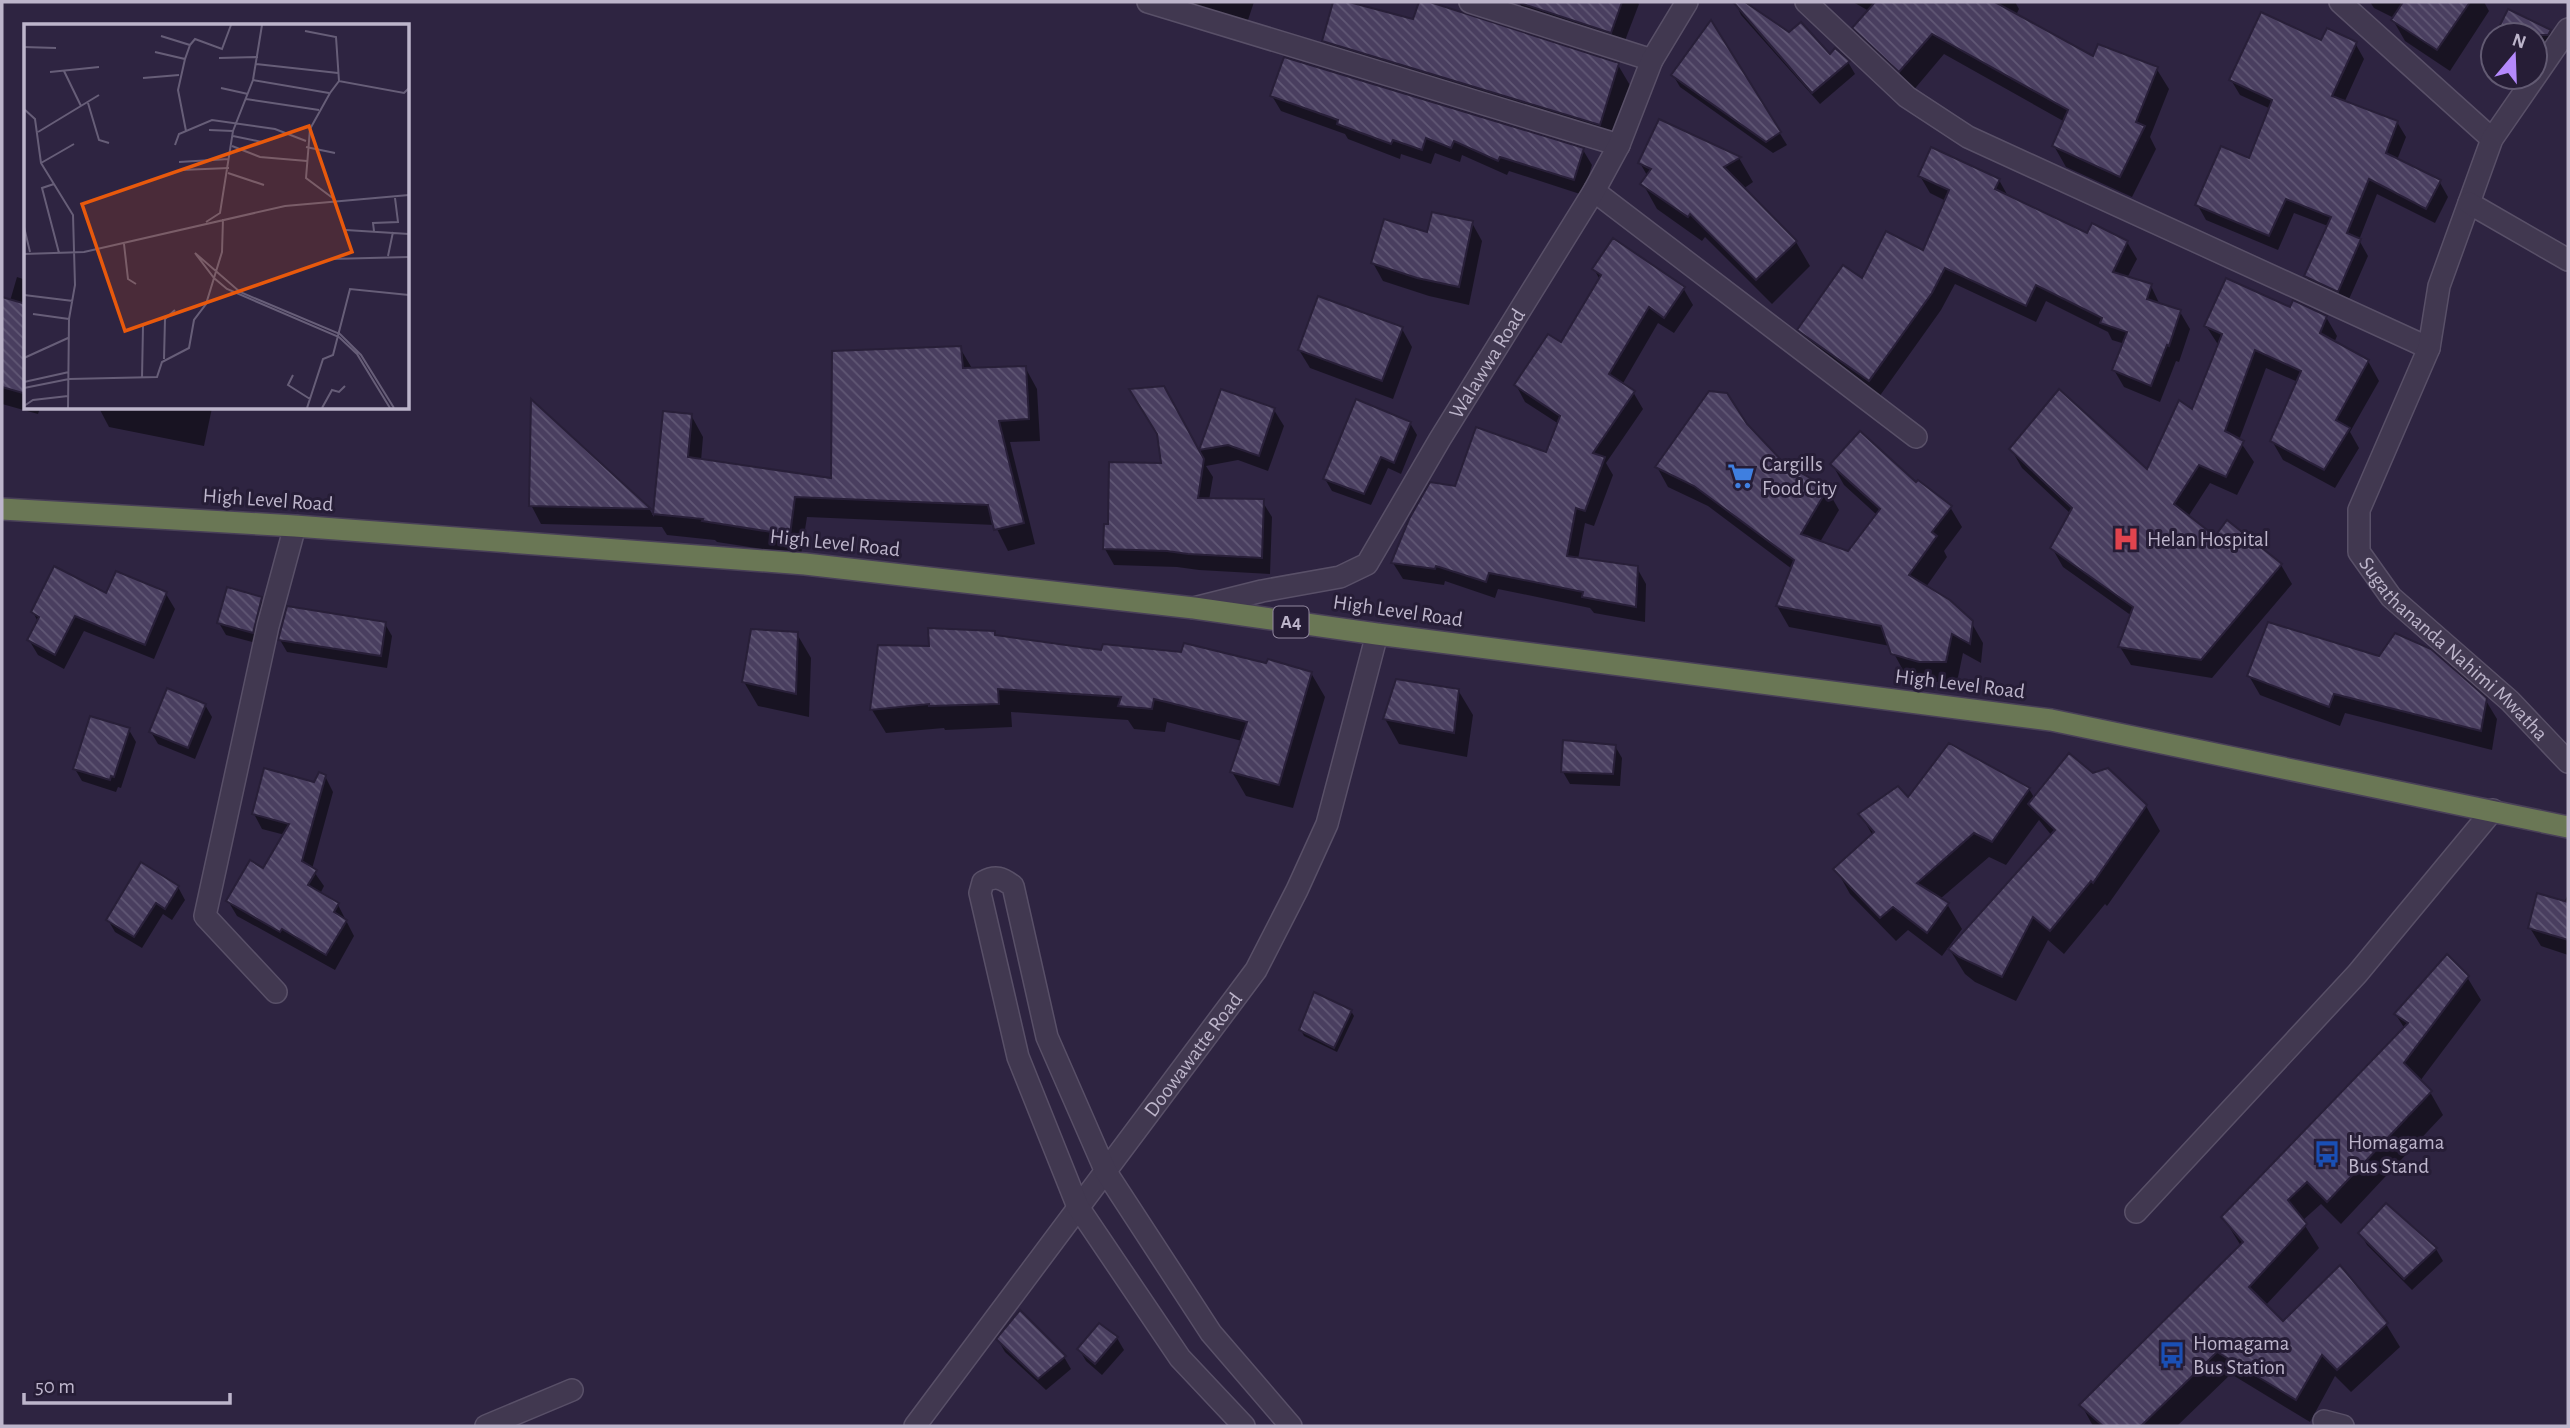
<svg xmlns="http://www.w3.org/2000/svg" width="2570" height="1428" viewBox="0 0 2570 1428" font-family="'Alegreya Sans',sans-serif">
<style>
.shadow{fill:#0007}
.building{fill:url(#building-back-hatch);stroke:#281f38;stroke-width:2}
.lines{fill:none;stroke-linecap:round;stroke-linejoin:round}
.minor-casing{stroke:#595068;stroke-width:24}
.highway-casing{stroke:#494058;stroke-width:24}
.minor{stroke:#413850;stroke-width:21}
.highway{stroke:#6a7755;stroke-width:21}
.labels{text-anchor:middle;dominant-baseline:central;stroke-width:6;stroke-linejoin:round;paint-order:stroke}
.shield{fill:#261d36;stroke:#90879e;stroke-width:2}
.shield-label{font-size:19px;font-weight:bold;fill:#bdb5cb}
.street-label{font-size:21px;fill:#bdb5cb;stroke:#261d36}
.poi-label{font-size:21px;fill:#bdb5cb;stroke:#261d36;text-anchor:start}
.inset-road{fill:none;stroke:#675e78;stroke-width:2}
.view{fill:#e8590c;fill-opacity:0.15;stroke:#e8590c;stroke-width:3.5}
.inset-edge{fill:none;stroke:#bdb5cb;stroke-width:3.5}
</style>
<defs>
<pattern id="building-back-hatch" width="6" height="6" patternUnits="userSpaceOnUse" patternTransform="scale(1.75)"><rect width="6" height="6" fill="#493e5f"/><path d="M-1 5l2 2M0 0l6 6M5-1l2 2" fill="none" stroke="#615875"/></pattern>
</defs>
<rect width="100%" height="100%" fill="#2e2441"/>
<g class="shadow">
<path d="M1193,2H1254L1246,26L1199,12Z"/>
<path d="M1335,2H1343L1414,21L1421,2H1425L1618,65L1631,87L1612,146L1337,63L1324,41Z"/>
<path d="M1519,2H1637L1639,4L1621,51L1530,22Z"/>
<path d="M1735,2H1742L1789,35L1830,57L1848,62L1855,74L1820,104L1741,15Z"/>
<path d="M1853,2H2015L2019,9L2016,15L2094,58L2156,68L2169,89L2150,137L2156,149L2132,197L2066,167L2054,146L2065,122L1944,54L1912,92L1867,49L1855,28L1869,11Z"/>
<path d="M2370,2H2484L2489,11L2450,71L2405,41L2393,20L2394,18L2374,8Z"/>
<path d="M1711,23L1787,145L1773,153L1680,87L1673,75Z"/>
<path d="M2550,31L2557,43L2535,69V35H2497Z"/>
<path d="M2322,43H2355L2364,59L2344,103L2397,122L2406,137L2397,160L2439,181L2448,197L2435,223L2377,194L2359,240L2368,256L2346,306L2315,292L2306,276L2328,226L2294,213L2278,250L2206,220L2197,204L2250,160L2271,109L2240,95L2231,80Z"/>
<path d="M1272,96L1583,150L1592,165L1583,195L1509,171L1507,175L1462,155L1460,162L1435,153L1431,164L1401,154L1400,159L1348,139L1345,134L1281,111Z"/>
<path d="M1660,121L1739,158L1753,182L1743,189L1796,242L1810,266L1772,304L1705,237L1702,241L1657,209L1643,184L1648,177L1640,163Z"/>
<path d="M1920,176L1999,180L2009,198L2088,235L2127,242L2137,259L2127,278L2151,286L2160,305L2180,312L2190,329L2179,362L2176,361L2160,402L2124,387L2114,370L2125,344L2112,340L2108,332L2046,301L2036,322L1955,284L1941,310L1879,397L1809,347L1799,330L1862,281L1924,253L1946,201L1930,193Z"/>
<path d="M1472,223L1482,241L1469,305L1429,296L1383,281L1373,263L1428,234Z"/>
<path d="M1594,269L1683,288L1693,305L1674,333L1658,323L1622,385L1633,392L1643,409L1606,463L1613,475L1594,526L1585,523L1578,559L1637,568L1646,584L1645,622L1594,613L1590,608L1498,589L1495,598L1445,581L1444,585L1403,579L1393,563L1456,488L1547,454L1559,424L1525,402L1516,385L1561,345L1600,280Z"/>
<path d="M17,277L26,280V408H40L38,414L2,404V299L10,301Z"/>
<path d="M2291,310L2326,317L2337,336L2334,343L2368,361L2379,381L2350,432L2359,448L2335,488L2283,460L2272,441L2298,382L2266,368L2239,440L2254,462L2237,495L2210,483L2188,517L2215,539L2281,565L2292,584L2212,678L2131,665L2120,647L2132,616L2063,567L2052,548L2071,514L2022,468L2011,449L2147,472L2193,412L2219,346L2206,326Z"/>
<path d="M1402,329L1412,347L1393,399L1310,368L1299,350Z"/>
<path d="M960,348L973,370L1025,367L1037,389L1040,441L1010,442L1035,544L1008,551L995,525L807,517L801,555L717,542L715,540L667,535L662,527L541,524L531,505L533,403L650,510L654,517L664,413L691,415L703,437L701,461L832,480Z"/>
<path d="M1222,391L1274,410L1284,426L1268,471L1238,460L1206,466L1213,477L1209,500L1262,501L1272,517L1270,574L1199,570L1177,567L1114,565L1105,549L1110,526L1164,464L1200,453Z"/>
<path d="M99,408H212L204,446L109,427Z"/>
<path d="M1410,423L1417,435L1401,474L1388,468L1371,505L1332,491L1325,479Z"/>
<path d="M1746,425L1784,465L1827,489L1839,510L1820,542L1849,553L1877,515L1844,485L1832,464L1917,485L1950,507L1962,527L1944,551L1947,557L1926,587L1971,622L1983,643L1981,663L1963,653L1957,682H1932L1905,674L1890,646L1789,627L1777,606L1792,569L1708,506L1668,487L1657,467Z"/>
<path d="M166,594L175,609L154,659L84,631L64,669L38,655L29,640L38,622L33,612L107,596Z"/>
<path d="M261,599L268,611L260,644L226,635L219,623Z"/>
<path d="M385,624L392,636L387,668L287,652L280,640Z"/>
<path d="M994,633L996,637L1102,652L1311,673L1325,697L1293,808L1246,796L1232,772L1242,741L1167,722L1165,732L1134,729L1128,720L1011,712L1012,727L945,730L944,728L886,733L872,710L879,647L930,648Z"/>
<path d="M797,634L811,658L809,717L758,706L744,682Z"/>
<path d="M2249,676L2485,699L2497,719L2492,750L2345,713L2340,726L2260,695Z"/>
<path d="M1458,690L1473,715L1467,757L1399,744L1385,719Z"/>
<path d="M205,705L212,717L195,759L158,744L151,732Z"/>
<path d="M129,730L136,742L121,788L118,787L116,792L82,781L75,769Z"/>
<path d="M1615,746L1622,758L1620,786L1570,784L1563,772Z"/>
<path d="M2093,775L2146,806L2160,831L2107,906L2105,904L2064,954L2048,940L2016,1001L1975,982L1965,974L1950,950L2052,836L2039,820L2006,865L1989,857L1940,899L1947,904L1962,929L1942,956L1908,930L1896,941L1850,894L1836,869L1873,836L1861,815L1908,799L2029,789L2035,799Z"/>
<path d="M325,776L333,792L312,869L324,886L320,894L338,905L354,936L335,970L237,916L228,901L264,870L285,835L262,829L254,814L315,784Z"/>
<path d="M178,887L185,900L172,920L163,914L142,948L115,932L108,920Z"/>
<path d="M2568,894V955L2541,946L2530,928L2564,903Z"/>
<path d="M2467,977L2481,1000L2420,1081L2430,1092L2443,1115L2341,1224L2321,1204L2302,1221L2319,1248L2265,1306L2283,1324H2386L2400,1347L2351,1392L2335,1376L2310,1422L2231,1374L2177,1426H2093L2082,1406L2241,1246L2223,1217L2405,1029L2396,1015Z"/>
<path d="M1351,1011L1354,1016L1337,1052L1304,1036L1301,1030Z"/>
<path d="M2360,1233L2436,1249L2443,1261L2412,1290L2367,1245Z"/>
<path d="M1117,1338L1124,1350L1102,1375L1086,1361L1079,1349Z"/>
<path d="M998,1340L1064,1357L1071,1369L1046,1390L1005,1352Z"/>
</g>
<g class="building">
<path d="M1333,2H1349L1413,19L1419,2H1430L1619,63L1600,125L1322,41Z"/>
<path d="M1517,2H1622L1611,33Z"/>
<path d="M1733,2H1745L1789,32L1801,22L1830,54L1835,48L1850,61L1812,93Z"/>
<path d="M1875,2H1995L2093,56L2098,44L2158,67L2136,122L2145,126L2120,177L2052,146L2068,110L1932,34L1899,72L1852,28Z"/>
<path d="M2403,2H2470L2437,50L2391,20Z"/>
<path d="M2508,9L2551,30L2548,35H2495Z"/>
<path d="M2261,12L2321,40L2327,28L2357,42L2332,96L2398,121L2386,153L2441,180L2426,209L2369,179L2347,233L2361,239L2338,292L2304,276L2331,217L2286,199L2269,236L2195,205L2221,146L2249,158L2272,100L2229,80Z"/>
<path d="M1711,20L1781,132L1766,142L1671,75Z"/>
<path d="M1284,57L1584,148L1574,180L1500,157L1498,161L1454,141L1451,148L1426,138L1422,150L1393,140L1391,144L1337,124L1338,120L1270,96Z"/>
<path d="M1659,119L1741,157L1724,167L1797,241L1756,280L1690,214L1688,217L1640,184L1651,169L1638,163Z"/>
<path d="M1931,147L2000,179L1995,189L2087,233L2092,223L2128,241L2113,272L2152,284L2147,299L2181,310L2169,346L2167,345L2151,386L2112,370L2127,332L2100,323L2102,318L2036,285L2026,306L1945,268L1932,293L1869,381L1797,330L1843,265L1862,278L1886,231L1923,250L1949,190L1918,176Z"/>
<path d="M1432,212L1473,221L1459,287L1417,278L1371,263L1384,219L1427,232Z"/>
<path d="M1613,238L1685,287L1664,318L1649,307L1609,374L1635,391L1593,453L1605,457L1585,511L1576,508L1567,556L1638,566L1636,607L1582,597L1583,592L1489,573L1486,582L1436,566L1435,569L1391,563L1409,519L1430,482L1455,486L1476,427L1546,452L1560,416L1514,385L1548,334L1561,342L1601,275L1592,269Z"/>
<path d="M2226,278L2290,307L2293,300L2327,316L2320,333L2369,360L2336,420L2350,428L2324,470L2270,441L2301,371L2255,350L2225,431L2244,441L2226,477L2199,465L2174,504L2215,536L2227,520L2282,564L2201,660L2118,647L2133,607L2050,548L2072,508L2009,449L2059,389L2147,469L2179,400L2192,409L2222,334L2204,326Z"/>
<path d="M1318,296L1403,327L1382,381L1298,350Z"/>
<path d="M2,297L26,304V394L2,387Z"/>
<path d="M961,346L963,368L1026,366L1029,419L999,421L1024,523L994,530L988,505L795,497L790,535L702,521L703,519L653,514L663,411L692,414L688,457L831,478L832,351Z"/>
<path d="M1164,386L1199,450L1221,389L1275,408L1259,456L1228,445L1199,450L1204,459L1198,498L1264,499L1262,558L1188,554L1167,551L1103,549L1104,524H1108L1109,462L1161,463L1157,434L1129,389Z"/>
<path d="M1709,391L1727,393L1747,424L1785,464L1828,488L1801,534L1848,551L1880,509L1830,464L1860,431L1916,482L1918,480L1952,506L1932,532L1937,536L1909,575L1950,600L1973,621L1970,644L1952,634L1946,662H1919L1891,654L1881,626L1776,606L1794,560L1694,486L1655,467Z"/>
<path d="M531,399L651,509L529,506Z"/>
<path d="M1356,399L1411,422L1394,463L1381,457L1364,494L1323,479Z"/>
<path d="M54,566L106,593L116,571L167,592L145,645L75,616L55,655L27,640L39,617L31,612Z"/>
<path d="M227,587L262,597L253,633L217,623Z"/>
<path d="M287,606L386,622L381,656L278,640Z"/>
<path d="M2268,622L2379,656L2395,633L2431,649L2487,698L2481,731L2334,694L2329,707L2247,676Z"/>
<path d="M928,628L995,631V635L1101,650L1103,644L1181,652L1184,643L1266,663L1268,659L1312,672L1279,785L1230,772L1247,722L1154,699L1152,709L1118,706L1121,697L998,689L999,704L929,706V704L870,710L878,645L929,646Z"/>
<path d="M751,629L798,632L796,694L742,682Z"/>
<path d="M1396,679L1459,689L1454,733L1383,719Z"/>
<path d="M167,688L206,704L188,748L149,732Z"/>
<path d="M90,716L130,728L114,777L111,776L110,780L73,769Z"/>
<path d="M1563,740L1616,745L1613,774L1561,772Z"/>
<path d="M1949,743L2030,788L1992,842L1974,833L1917,883L1949,903L1927,933L1893,907L1880,918L1833,869L1874,832L1858,814L1898,786L1908,797Z"/>
<path d="M2069,753L2093,773L2108,768L2147,805L2093,883L2091,881L2050,931L2033,917L2002,977L1959,957L1948,949L2055,830L2028,804Z"/>
<path d="M264,768L314,782L319,772L326,775L302,861L317,870L308,885L339,903L334,912L347,920L326,955L282,929L280,932L226,901L250,860L263,868L289,824L252,814Z"/>
<path d="M141,862L179,886L165,909L156,903L134,937L106,920Z"/>
<path d="M2537,893L2568,902V940L2528,928Z"/>
<path d="M2447,954L2469,976L2404,1063L2432,1091L2327,1202L2307,1182L2288,1200L2307,1224L2249,1287L2283,1321L2340,1265L2388,1323L2337,1370L2322,1355L2296,1400L2217,1352L2141,1426H2103L2079,1405L2243,1242L2221,1217L2408,1023L2394,1014Z"/>
<path d="M1314,992L1352,1010L1334,1048L1299,1030Z"/>
<path d="M2386,1203L2437,1248L2404,1279L2358,1233Z"/>
<path d="M1020,1310L1066,1356L1038,1379L996,1339Z"/>
<path d="M1099,1323L1118,1337L1095,1364L1077,1349Z"/>
</g>
<g class="lines">
<defs>
<g id="minor">
<path d="M1148,2L1619,145"/>
<path d="M1470,2L1652,60"/>
<path d="M1806,2L1907,97L1968,137L2429,348"/>
<path d="M2340,2L2492,139"/>
<path id="s1" d="M2568,29L2492,139L2439,286L2429,348L2359,510V552L2391,597L2510,701L2568,762"/>
<path d="M1594,191L1916,437"/>
<path d="M2469,203L2568,260"/>
<path id="s2" d="M1194,608L1262,591L1340,577L1367,564L1440,439L1594,191L1619,145L1652,60L1687,2"/>
<path d="M276,992L205,916L268,626L295,526"/>
<path d="M2136,1212L2357,974L2493,810"/>
<path d="M2324,1421L2343,1426"/>
<path d="M486,1426L572,1390"/>
<path id="s3" d="M915,1426L1256,970L1297,890L1327,824L1377,634"/>
<path d="M1244,1426L1180,1358L1078,1207L1018,1057L980,893L983,882C996,875 1002,878 1013,886L1047,1037L1106,1172L1211,1333L1291,1426"/>
</g>
<path id="highway" d="M2,509L295,526L805,564L1194,608L1377,634L2051,720L2568,827"/>
</defs>
<use href="#minor" class="minor-casing"/>
<use href="#highway" class="highway-casing"/>
<use href="#minor" class="minor"/>
<use href="#highway" class="highway"/>
</g>
<defs>
<symbol id="supermarket-bare" viewBox="-9 -9 18 18"><path d="M-6-5.5h2.5l.6 2H6L4.5 2H-2.5L-4.4-4H-6ZM-1.5 3.2a1.3 1.3 0 1 0 .1 0ZM3 3.2a1.3 1.3 0 1 0 .1 0Z" fill="#3f7fe0" stroke="#261d36" stroke-width="2.5" paint-order="stroke"/></symbol>
<symbol id="hospital-bare" viewBox="-9 -9 18 18"><path d="M-5-5h3v3.5h4V-5h3V5h-3V1.5h-4V5h-3Z" fill="#e0444e" stroke="#261d36" stroke-width="2.5" paint-order="stroke"/></symbol>
<symbol id="bus-bare" viewBox="-9 -9 18 18"><path d="M-5-6H5V4H4V6H2V4H-2V6H-4V4H-5ZM-3.5-4V0h7V-4ZM-3.5 1.2v1.5H-2V1.2ZM2 1.2v1.5H3.5V1.2Z" fill="#1a4fb4" stroke="#261d36" stroke-width="2.5" paint-order="stroke"/></symbol>
</defs>
<g fill-rule="evenodd">
<use href="#supermarket-bare" x="1722" y="457" width="38" height="38"/>
<use href="#hospital-bare" x="2107" y="520" width="38" height="38"/>
<use href="#bus-bare" x="2308" y="1135" width="38" height="38"/>
<use href="#bus-bare" x="2153" y="1336" width="38" height="38"/>
</g>
<g class="labels">
<rect class="shield" x="1273.5" y="606.5" width="35" height="31" rx="5"/>
<g class="shield-label">
<text x="1291" y="622">A4</text>
</g>
<g class="street-label">
<text stroke="none"><textPath href="#s2" startOffset="413">Walawwa Road</textPath></text>
<text transform="translate(268 500) rotate(4)">High Level Road</text>
<text transform="translate(835 543) rotate(6)">High Level Road</text>
<text transform="translate(1398 611) rotate(8)">High Level Road</text>
<text stroke="none"><textPath href="#s1" startOffset="707">Sugathananda Nahimi Mwatha</textPath></text>
<text transform="translate(1960 684) rotate(7)">High Level Road</text>
<text stroke="none"><textPath href="#s3" startOffset="464">Doowawatte Road</textPath></text>
</g>
<g class="poi-label">
<text x="1762" y="464">Cargills<tspan x="1762" dy="24">Food City</tspan></text>
<text x="2147" y="539">Helan Hospital</text>
<text x="2348" y="1142">Homagama<tspan x="2348" dy="24">Bus Stand</tspan></text>
<text x="2193" y="1343">Homagama<tspan x="2193" dy="24">Bus Station</tspan></text>
</g>
</g>
<g transform="translate(24 24)">
<rect width="385" height="385" fill="#2e2441"/>
<path class="inset-road" d="M281,7L312,13L315,57M137,12L166,21L171,15L198,25L207,1M0,23L32,24M131,28L161,35L166,21M195,34L234,33M161,35L154,66L162,107M232,40L314,49M40,47L57,82M26,48L75,43M119,54L155,51M229,56L305,69M197,64L224,70M222,75L295,86M64,79L75,116L85,119M0,85L11,95L17,139L49,191L51,261L45,295L44,384M185,106L209,107M14,108L75,71M209,112L238,118M151,121L155,110L188,96L251,105L282,117M208,122L236,133L283,137M282,123L311,129M155,138L205,135M17,139L50,120M157,146L205,144M204,149L240,161M30,160L18,164L35,229M310,175L282,154L286,105L306,69L315,57L380,69L385,64M182,198L196,189L209,107L229,56L238,1M0,203L6,228M322,206L385,210M350,207L349,199L374,198L371,174M100,220L104,255L112,260M0,230L60,228L261,182L385,171M364,232L369,208M306,235L385,233M0,271L49,277M9,290L45,295M0,334L44,314M140,335L141,295L151,286M269,351L264,361L286,375M118,354L119,302M0,358L45,348M0,364L45,355L133,353L138,338L165,324L170,296L182,280L198,228L199,195M0,382L9,376L44,372M283,384L299,335L309,331L326,265L385,271M298,384L308,366L315,368L321,362M366,384L333,330L315,313L203,265L190,254L171,229L216,268L316,310L337,331L370,384"/>
<path class="view" d="M285,102L328,228L101,307L58,180Z"/>
<rect width="385" height="385" class="inset-edge"/>
</g>
<rect width="2570" height="1428" fill="none" stroke="#bdb5cb" stroke-width="7"/>
<g transform="translate(2514 56) rotate(19)"><circle r="33" fill="#261d36" stroke="#625a72" stroke-width="2"/>
<path d="M0-5L12 26L0 18L-12 26Z" fill="#b489fc"/>
<text y="-10" font-size="19" font-weight="bold" text-anchor="middle" fill="#bdb5cb">N</text>
</g>
<path d="M24 1393v10h206v-10" fill="none" stroke="#bdb5cb" stroke-width="3.5"/>
<text x="35" y="1393" font-size="21" fill="#bdb5cb" stroke="#261d36" stroke-width="5" paint-order="stroke">50 m</text>
</svg>
